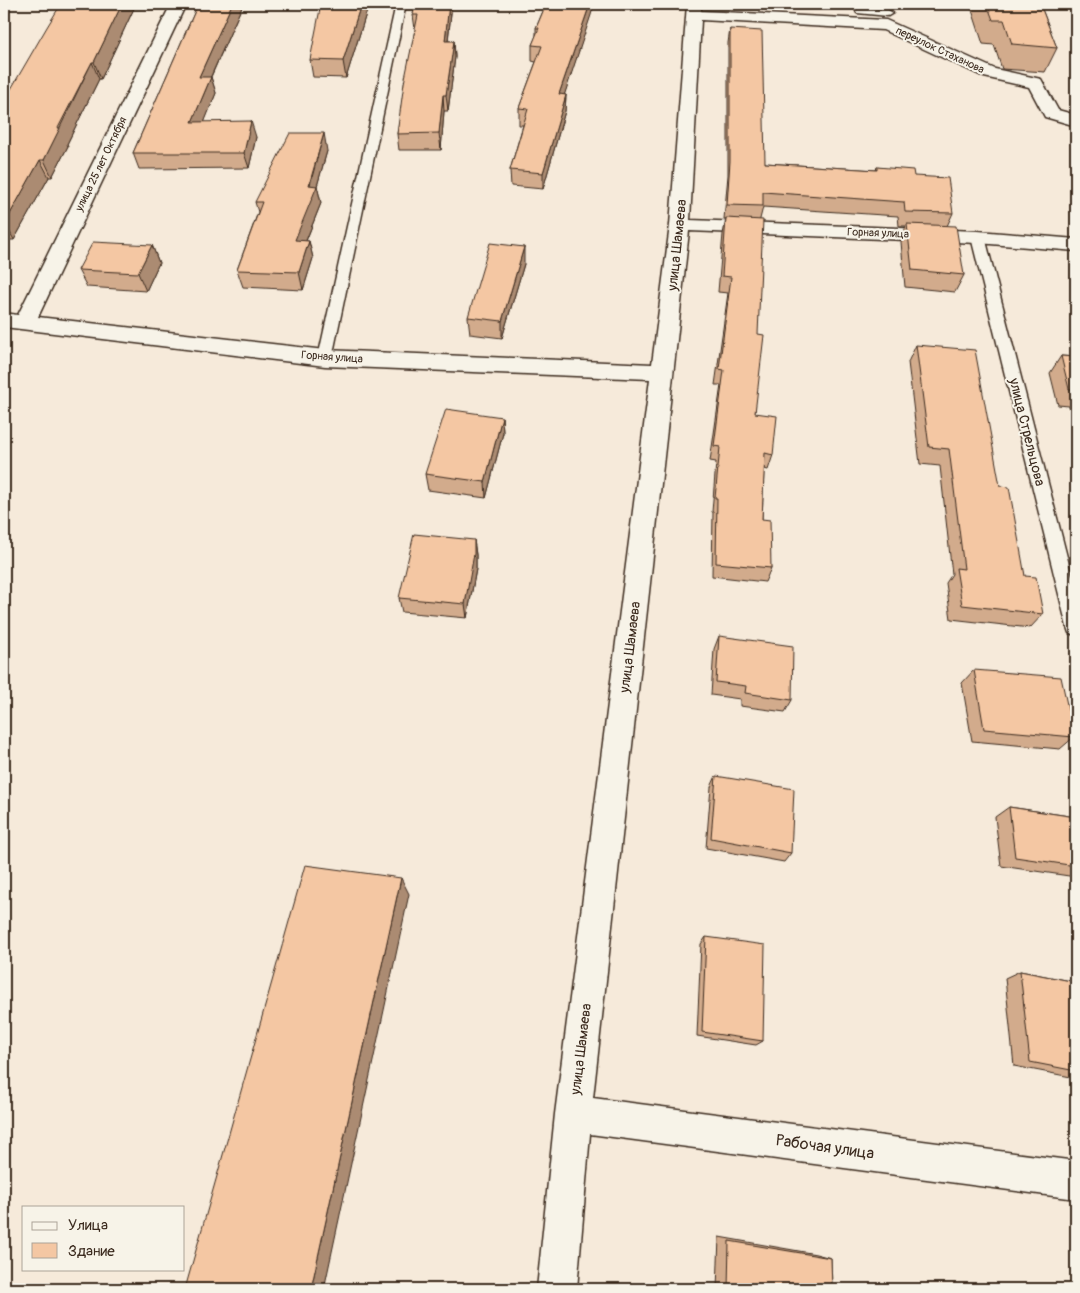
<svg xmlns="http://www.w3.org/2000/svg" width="1080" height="1293" viewBox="0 0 1080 1293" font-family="Pangolin,sans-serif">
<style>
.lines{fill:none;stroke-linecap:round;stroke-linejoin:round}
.service-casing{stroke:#3b2a1e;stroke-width:3}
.minor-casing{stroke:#3b2a1e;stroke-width:3}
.service{fill:#f7f3e8;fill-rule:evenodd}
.minor{fill:#f7f3e8;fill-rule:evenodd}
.wall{fill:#d2ab8c;stroke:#3b2a1e}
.shaded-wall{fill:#ab8b72;stroke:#3b2a1e}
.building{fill:#f4c7a3;stroke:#3b2a1e}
.labels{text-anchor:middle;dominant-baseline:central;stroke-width:4;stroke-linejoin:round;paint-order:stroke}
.far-street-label{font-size:11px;fill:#3b2a1e;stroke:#f7f3e8}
.street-label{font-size:14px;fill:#3b2a1e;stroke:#f7f3e8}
.near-street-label{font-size:16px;fill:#3b2a1e;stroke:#f7f3e8}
</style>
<rect width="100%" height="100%" fill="#f6eada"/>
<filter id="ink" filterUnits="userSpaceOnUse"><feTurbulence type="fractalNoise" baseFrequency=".02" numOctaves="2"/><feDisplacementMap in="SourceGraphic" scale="10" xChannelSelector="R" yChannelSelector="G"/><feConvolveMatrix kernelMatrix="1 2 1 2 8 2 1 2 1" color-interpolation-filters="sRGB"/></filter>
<g filter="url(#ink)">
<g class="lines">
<defs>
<g id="service">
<path d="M396,4H406L332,358L330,362L325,363L320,362L318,358Z"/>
<path d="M861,8L888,10L893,13L888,16L857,13L856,11L857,9Z"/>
<path d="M978,233L985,237L1076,592V635L1069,633L1067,627L971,237Z"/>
</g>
<path id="minor" d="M171,4H186L38,317L325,350L652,364L670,225L687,4H701V11L886,20L995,69L1041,79L1058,110L1076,115V126L1045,117L1029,87L984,77L883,30L701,20L690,220L978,231L1076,239V251L978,243L689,231L593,1098L1076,1161V1199L590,1134L577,1289H537L555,1114L650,379L325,366L4,327V313L18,315Z"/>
</defs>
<use href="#service" class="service-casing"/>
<use href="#minor" class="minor-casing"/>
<use href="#service" class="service"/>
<use href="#minor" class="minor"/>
</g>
<g class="wall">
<path d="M136,4L101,79H99L67,144L68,146L52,177H49L14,240H4V106L6,103L4,101Z"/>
<path d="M198,4H243L211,77L216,93L204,122L256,137L249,168L139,169L133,153Z"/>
<path d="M369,4L346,78L313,77L310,60Z"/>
<path d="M415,4H452L448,41H454L455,57L448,111H444L441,150H399L397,134L415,29L413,15Z"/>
<path d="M546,4H594L564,95H566L565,111L543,189L511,186L510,170L523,125H519V108L536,62L532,61V45L536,36V28Z"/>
<path d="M970,4H1040L1057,48L1045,72L1002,69L994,45L983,44Z"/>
<path d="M730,29L765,163L876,170L877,167L914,176L953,213L947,226L964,275L955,292L905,287L901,242L906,226H899L898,216L763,207L760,219L755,413L773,455L768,470L764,469L762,519L771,568L765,582L712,576L713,512H712L716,462L710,461L721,385H715L728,293L718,292L723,234L726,219H724L728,175V43Z"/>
<path d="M327,151L317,186L321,203L306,241H309L313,258L303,290L243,287L237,270L258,212L255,202Z"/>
<path d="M152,245L159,263L146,291L87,287L78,270Z"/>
<path d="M524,264L502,338L470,334L468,317Z"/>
<path d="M916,345L1000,486L1025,576L1043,614L1030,628L951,619L946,583L952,574L940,466L920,464L908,362Z"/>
<path d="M1061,356L1076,357V451L1069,406L1058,405L1050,373Z"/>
<path d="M502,417L503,433L486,498L428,490L425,474Z"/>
<path d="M474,540L476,555V569L467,618L402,612L399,598Z"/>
<path d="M719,636L792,700L785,712L740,706V699L711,695L714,649Z"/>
<path d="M974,670L1074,737L1060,749L972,741L962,683Z"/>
<path d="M716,776L791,853L784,862L706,848L711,787Z"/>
<path d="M1009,807L1076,817V877L1001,866L995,817Z"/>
<path d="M706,937L763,1041L756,1045L697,1036L701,944Z"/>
<path d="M1020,971L1076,982V1078L1014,1066L1005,978Z"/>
<path d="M719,1237L816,1254L831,1258L832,1289H717Z"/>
</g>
<g class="shaded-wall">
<path d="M122,4H136L101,79L94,62Z"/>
<path d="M232,4H243L204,92L199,77Z"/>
<path d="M361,4H369L346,78L343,61Z"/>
<path d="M449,4H452L446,57L445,41Z"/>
<path d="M590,4H594L591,15L559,111V94Z"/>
<path d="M454,41L455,57L448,111L446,95Z"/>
<path d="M92,62L99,79L67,144L68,146L52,177L44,160Z"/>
<path d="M211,77L216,93L198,138L192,122Z"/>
<path d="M443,95L444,111L441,150L439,133Z"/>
<path d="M566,95L565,111L543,189V173Z"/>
<path d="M251,121L256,137L249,168L244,153Z"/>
<path d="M324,133L327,151L317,186L321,203L299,258L295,240Z"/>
<path d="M40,160L49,177L14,240L5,223Z"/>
<path d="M309,241L313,258L303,290L299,272Z"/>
<path d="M152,245L159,263L146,291L138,273Z"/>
<path d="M524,247V264L502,338V321Z"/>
<path d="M502,417L503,433L486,498L485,482Z"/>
<path d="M474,540L476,555V569L467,618L465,604Z"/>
<path d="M401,878L409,894L324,1289H311Z"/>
</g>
<g class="building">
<path d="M61,4H122L94,62H92L58,128H60L44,160H40L5,223H4V106L7,101H4L47,27Z"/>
<path d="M198,4H232L199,77H211L192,122L251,121L244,153H133Z"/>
<path d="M321,4H361L343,61L310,60Z"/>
<path d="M415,4H449L445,41H454L446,95H443L439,133L397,134L404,83L418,15H413Z"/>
<path d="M546,4H590L559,94L566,95L543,173L510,170L528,109L519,108L542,46L532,45L539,28H536Z"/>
<path d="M987,4H1040L1057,48L1012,44L1004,20H993Z"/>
<path d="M730,29L762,31L765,163L877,170V167L913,170L914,176L948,178L953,213L905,212L904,202L763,192V206L727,205L730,161Z"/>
<path d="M290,133H324L309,185L317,186L295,240L309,241L299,272L237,270L262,202H255Z"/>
<path d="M726,218L763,220L758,334L764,335L755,413L777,416L773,455L765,453L762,519L770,520L771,568L716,563L717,498H715L720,447L714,446L724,370L719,369L731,277L722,276Z"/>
<path d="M907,224L956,226L964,275L912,270Z"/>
<path d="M93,242L152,245L138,273L78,270Z"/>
<path d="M490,243L524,247L502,321L468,317Z"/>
<path d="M916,345L975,350L1000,486L1009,487L1025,576L1036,577L1043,614L962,605L956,568L964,569L949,449L929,447Z"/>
<path d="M1061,356L1076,357V389H1069Z"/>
<path d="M446,409L502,417L485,482L425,474Z"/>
<path d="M414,534L474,540V554L465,604L399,598Z"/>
<path d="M719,636L793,646L792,700L745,693L746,686L716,682Z"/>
<path d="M974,670L1061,677L1074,737L984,729Z"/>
<path d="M716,776L794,789L791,853L711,838Z"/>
<path d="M1009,807L1076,817V866L1015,857Z"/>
<path d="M305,865L401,878L311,1289H185Z"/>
<path d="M706,937L765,945L763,1041L702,1032Z"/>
<path d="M1020,971L1076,982V1071L1030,1062Z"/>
<path d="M729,1241L831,1258L832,1289H728Z"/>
</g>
</g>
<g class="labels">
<g class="far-street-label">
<text transform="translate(940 50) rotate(25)">переулок Стаханова</text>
<text transform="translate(101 164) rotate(-64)">улица 25 лет Октября</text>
<text transform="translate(878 233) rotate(2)">Горная улица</text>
<text transform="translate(332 357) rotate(4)">Горная улица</text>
</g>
<g class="street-label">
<text transform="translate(677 245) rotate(-84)">улица Шамаева</text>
<text transform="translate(1027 432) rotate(76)">улица Стрельцова</text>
<text transform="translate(630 647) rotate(-83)">улица Шамаева</text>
<text transform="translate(581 1049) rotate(-83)">улица Шамаева</text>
</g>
<g class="near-street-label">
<text transform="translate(825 1147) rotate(8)">Рабочая улица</text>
</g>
</g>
<rect width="1080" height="1293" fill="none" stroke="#f7f3e8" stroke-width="20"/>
<rect x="10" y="10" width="1060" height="1273" fill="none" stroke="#3b2a1e" stroke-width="2" filter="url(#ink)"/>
<rect x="22" y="1206" width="162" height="65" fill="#f7f3e8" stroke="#aca397"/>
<rect x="32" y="1222" width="25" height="8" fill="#f7f3e8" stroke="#aca397"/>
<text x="68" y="1230" font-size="15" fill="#3b2a1e">Улица</text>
<rect x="32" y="1243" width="25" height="15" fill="#f4c7a3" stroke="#aca397"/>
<text x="68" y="1256" font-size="15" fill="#3b2a1e">Здание</text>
</svg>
